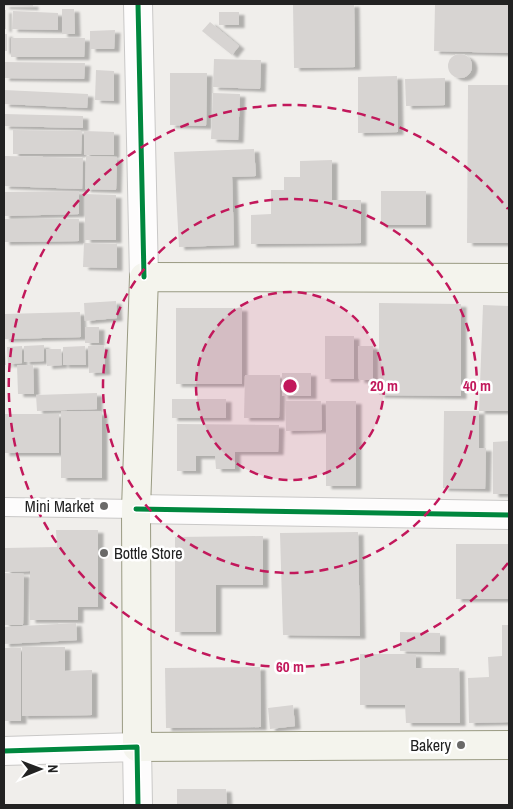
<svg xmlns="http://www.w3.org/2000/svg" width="513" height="809" viewBox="0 0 513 809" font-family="'Archivo Narrow',sans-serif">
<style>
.building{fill:#d7d4d2;filter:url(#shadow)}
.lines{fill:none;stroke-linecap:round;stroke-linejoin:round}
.service-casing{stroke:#c9c8c7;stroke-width:20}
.minor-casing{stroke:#c9c8c7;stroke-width:30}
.secondary-casing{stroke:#999a82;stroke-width:30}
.service{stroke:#fdfcfc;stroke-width:18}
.minor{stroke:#fdfcfc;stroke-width:28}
.secondary{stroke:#f4f4ed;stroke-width:28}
.cycleway-casing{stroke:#fff;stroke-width:8}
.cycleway{stroke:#00873e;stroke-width:5}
.ring{fill:none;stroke:#c2185b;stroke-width:2.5;stroke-dasharray:9 6}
.poi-dot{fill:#6a6968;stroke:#fff;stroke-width:2}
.labels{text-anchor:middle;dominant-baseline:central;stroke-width:5;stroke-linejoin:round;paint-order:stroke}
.poi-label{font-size:16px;fill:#222;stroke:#fff;text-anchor:end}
.centre{fill:#c2185b;stroke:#fff;stroke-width:2.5}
.ring-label{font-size:15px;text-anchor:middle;font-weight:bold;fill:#c2185b;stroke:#fff;stroke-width:5;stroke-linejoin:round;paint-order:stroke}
</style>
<defs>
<filter id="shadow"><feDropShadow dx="5.5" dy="3" stdDeviation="1" flood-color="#0004"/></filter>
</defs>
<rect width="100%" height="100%" fill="#f0eeeb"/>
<g class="building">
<path d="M4,4H33V7L4,6Z"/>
<path d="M293,4H354L355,67L294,68Z"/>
<path d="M435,4H509V53L434,51Z"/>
<path d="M62,9H74L75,34H62Z"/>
<rect x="4" y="10" width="2" height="19"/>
<path d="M13,11L58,13V30L12,29Z"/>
<rect x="219" y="12" width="20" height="13"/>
<path d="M210,22L239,46L232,55L202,31Z"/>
<path d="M115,30L114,49H90V31Z"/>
<rect x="4" y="34" width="3" height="17"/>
<path d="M11,38H85L84,57H11Z"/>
<circle cx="460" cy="66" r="12"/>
<path d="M214,59L261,60L260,89L213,87Z"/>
<path d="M4,62L85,63L84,79L4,78Z"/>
<path d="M96,70L114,71V101L95,100Z"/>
<path d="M170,73H207L206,126L170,125Z"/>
<path d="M397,76L398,132L358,133V77Z"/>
<path d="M445,78V105L406,106L405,79Z"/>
<path d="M468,85H509V243H467Z"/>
<path d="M4,90L88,94L87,108L4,104Z"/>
<path d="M213,93L240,94L238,140L211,139Z"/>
<path d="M4,114L83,116V128L4,126Z"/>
<path d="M13,130L82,131L81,154H13Z"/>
<path d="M84,131L114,132V155H84Z"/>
<path d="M254,149L256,176L232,177L234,245L179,247L174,152Z"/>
<path d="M5,156L83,158L82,189L4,186Z"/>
<path d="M86,156L117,157L116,190L85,189Z"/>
<path d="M332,160V200H361V243L251,244V215L271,214V190H284V177H300V161Z"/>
<path d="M79,191V214L4,216V192Z"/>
<rect x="381" y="191" width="45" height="34"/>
<path d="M85,194L116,195V240H85Z"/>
<path d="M4,219H79V241L4,242Z"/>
<path d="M84,243L117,244V268L83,267Z"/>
<path d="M116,301L117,318L85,321L84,303Z"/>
<path d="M379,303L461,304V396L379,395Z"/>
<path d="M483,305L509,306V411H479Z"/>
<rect x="176" y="308" width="66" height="76"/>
<path d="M80,312L81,337L4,339V314Z"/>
<rect x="85" y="327" width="14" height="16"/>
<rect x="325" y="336" width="29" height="43"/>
<path d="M44,345V361L24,362V346Z"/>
<path d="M104,345L105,372L89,373L88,346Z"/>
<path d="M22,346V363L8,364L7,347Z"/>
<path d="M85,346L86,365H63V347Z"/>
<path d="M358,346H373V380H359Z"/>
<path d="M46,349H61L62,365L47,366Z"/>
<path d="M4,350H5L6,365H4Z"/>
<path d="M17,365H33L34,394H18Z"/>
<rect x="282" y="373" width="29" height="23"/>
<path d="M245,375H280L279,418H244Z"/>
<path d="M97,393V409L37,411L36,395Z"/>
<rect x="172" y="399" width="54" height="19"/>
<path d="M285,401H321L322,430L286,431Z"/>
<rect x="326" y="401" width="30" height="85"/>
<path d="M61,411L102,412V478H61Z"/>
<path d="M444,411H479V448H486L485,489L443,488Z"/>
<rect x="4" y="414" width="55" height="39"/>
<path d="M177,424L279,425L278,452H235V469H216L215,456H196V471H177Z"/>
<path d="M509,441V494H493V442Z"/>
<path d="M56,530H98V607H78V620H30V571L5,572V548L57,547Z"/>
<path d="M358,532L360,636L283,635L280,533Z"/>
<path d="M263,536V585H216V632H175V537Z"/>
<rect x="456" y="544" width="53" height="55"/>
<path d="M4,573L24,574L23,625H4Z"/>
<path d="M76,623L77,640L4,644V627Z"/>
<path d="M502,625H509V722L469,723L468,678L489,677L488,657L502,656Z"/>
<path d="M400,632L440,633V652L400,651Z"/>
<path d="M22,647H65V671L92,670V715L22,716Z"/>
<rect x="4" y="648" width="17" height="73"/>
<path d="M360,654H416V668H459L460,723H406L405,705H360Z"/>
<path d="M260,667L261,727L166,728L165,668Z"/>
<path d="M293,705L295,726L270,729L268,708Z"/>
<path d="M177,789H226L227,805H177Z"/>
</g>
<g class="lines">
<defs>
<path id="service" d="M4,507L136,509"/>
<g id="minor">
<path d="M138,4L144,277"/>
<path d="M136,509L509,515"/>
<path d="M4,751L137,747L138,805"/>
</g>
<path id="secondary" d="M509,278L144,277L136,509L137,747L509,745"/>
</defs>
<use href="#service" class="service-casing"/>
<use href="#minor" class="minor-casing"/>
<use href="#secondary" class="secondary-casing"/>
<use href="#service" class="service"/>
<use href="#minor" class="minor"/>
<use href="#secondary" class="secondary"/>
<defs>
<g id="cycleway">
<path d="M138,4L144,277"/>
<path d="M136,509L509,515"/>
<path d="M4,751L137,747L138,805"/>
</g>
</defs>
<use href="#cycleway" class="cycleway-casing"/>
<use href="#cycleway" class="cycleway"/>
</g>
<circle cx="290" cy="386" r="94" fill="#c2185b" fill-opacity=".12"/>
<g class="ring">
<circle cx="290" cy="386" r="94"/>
<circle cx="290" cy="386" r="187"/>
<path d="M508 563A281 281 0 1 1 508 209"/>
</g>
<g class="poi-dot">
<circle cx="104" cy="506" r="5"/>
<circle cx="104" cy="553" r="5"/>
<circle cx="461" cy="745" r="5"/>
</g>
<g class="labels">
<g class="poi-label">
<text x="94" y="506">Mini Market</text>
<text x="114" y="553" text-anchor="start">Bottle Store</text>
<text x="451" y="745">Bakery</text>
</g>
</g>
<circle cx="290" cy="386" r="8" class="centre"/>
<g class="ring-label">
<text x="384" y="391">20 m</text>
<text x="477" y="391">40 m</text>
<text x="290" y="672">60 m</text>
</g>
<rect width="513" height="809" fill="none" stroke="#222222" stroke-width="10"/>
<g transform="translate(40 769) rotate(89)" stroke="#ffffff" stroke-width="4" paint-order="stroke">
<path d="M0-4L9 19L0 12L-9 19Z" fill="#222222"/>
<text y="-8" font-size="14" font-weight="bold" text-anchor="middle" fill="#222222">N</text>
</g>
</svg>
